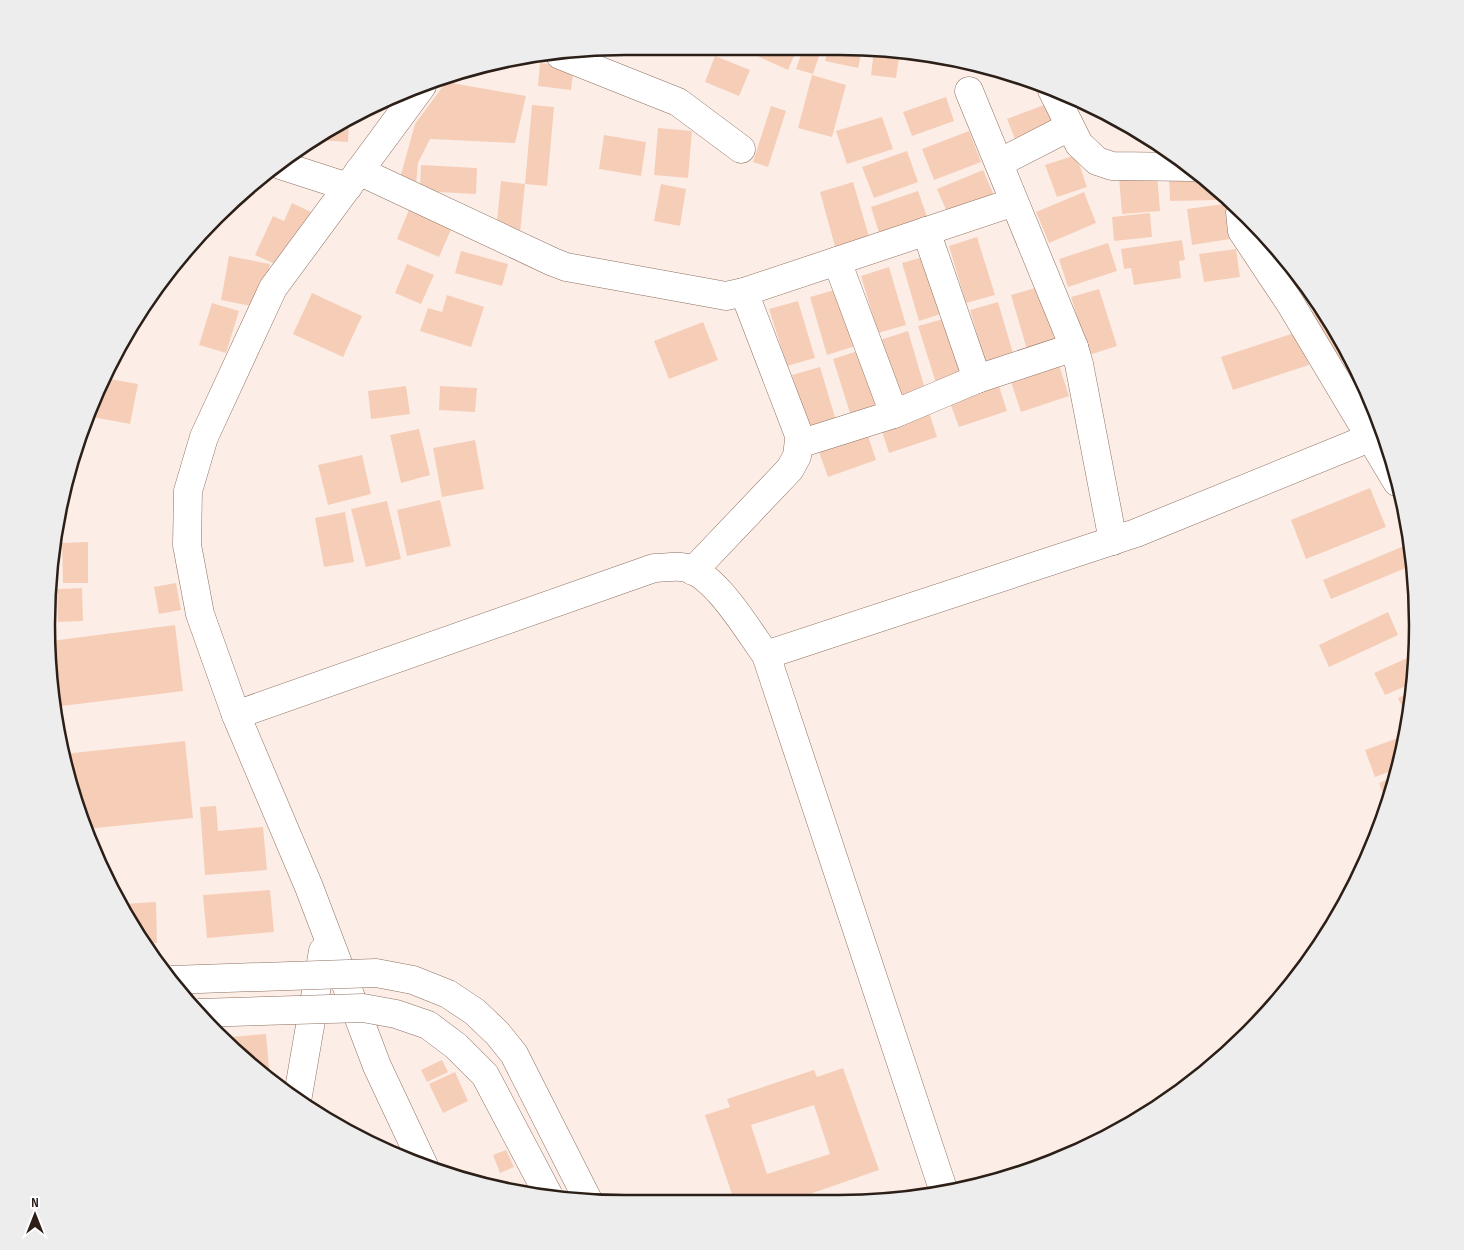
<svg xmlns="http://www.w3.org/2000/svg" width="1464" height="1250" viewBox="0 0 1464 1250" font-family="'Sofia Sans Condensed',sans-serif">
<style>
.building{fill:#f6ceb8;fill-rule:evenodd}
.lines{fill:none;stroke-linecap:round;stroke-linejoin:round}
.minor-casing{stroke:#8e7060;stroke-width:29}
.minor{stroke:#fff;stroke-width:28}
.primary-bridge-casing{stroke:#8e7060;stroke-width:29;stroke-linecap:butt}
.primary-bridge{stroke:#fff;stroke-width:28}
.rim{fill:none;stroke:#2b1f18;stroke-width:2.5}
</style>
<rect width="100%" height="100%" fill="#fceee7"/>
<g class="building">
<path d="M763,49H797L788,70L759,57Z"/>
<path d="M803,49L821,50L813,74L796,69Z"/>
<path d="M828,50H862L858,68L825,61Z"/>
<path d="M874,50L900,51L896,78L871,75Z"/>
<path d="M715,56L750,70L739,96L705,82Z"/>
<path d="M540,63L574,66L571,90L538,86Z"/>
<path d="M812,75L846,85L832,137L798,128Z"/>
<path d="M446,82L526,96L515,143L430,139L418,163L416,186L398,185L415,124Z"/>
<path d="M946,97L954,121L912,136L903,112Z"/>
<path d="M1052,102L1062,126L1017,144L1007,119Z"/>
<path d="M532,105L554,107L547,186L525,184Z"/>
<path d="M771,106L786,111L768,167L753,162Z"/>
<path d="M1101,110L1117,120L1101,119Z"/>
<path d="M882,117L893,149L847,164L836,131Z"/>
<path d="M349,119L348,142L318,140Z"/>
<path d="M658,128L692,131L688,178L654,175Z"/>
<path d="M969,131L981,162L934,180L922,149Z"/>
<path d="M604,135L646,142L641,176L599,169Z"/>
<path d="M907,151L918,182L874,198L862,167Z"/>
<path d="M1076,155L1087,187L1057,197L1045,165Z"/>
<path d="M421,165L477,168L476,194L420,191Z"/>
<path d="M983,170L996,200L950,219L937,189Z"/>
<path d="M1157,174L1160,211L1122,214L1119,177Z"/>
<path d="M1201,175L1216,189L1217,200L1170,201L1169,176Z"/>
<path d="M501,181L525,184L520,233L496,231Z"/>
<path d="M853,182L870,240L836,250L820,192Z"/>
<path d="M661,184L686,189L680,226L654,221Z"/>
<path d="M918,191L930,225L882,242L871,207Z"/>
<path d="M1084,192L1096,223L1049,243L1036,212Z"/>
<path d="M292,203L311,212L286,269L255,255L273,216L284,221Z"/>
<path d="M1231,203L1236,238L1192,245L1187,209Z"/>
<path d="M410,207L453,225L439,257L397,239Z"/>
<path d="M1150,213L1152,237L1114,241L1112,217Z"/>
<path d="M977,237L995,295L966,303L949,246Z"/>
<path d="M1182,240L1185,260L1179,261L1181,278L1134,285L1131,268L1124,269L1121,249Z"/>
<path d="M1108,243L1117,271L1068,287L1059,259Z"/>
<path d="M1236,249L1240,277L1204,282L1199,254Z"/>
<path d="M461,251L508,264L502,286L455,273Z"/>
<path d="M930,255L947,312L919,321L902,263Z"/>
<path d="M229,256L270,264L261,308L221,300Z"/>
<path d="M407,264L434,275L421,304L395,293Z"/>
<path d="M889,267L906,325L878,333L861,276Z"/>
<path d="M1039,287L1056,345L1028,353L1011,295Z"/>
<path d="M838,289L855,346L827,355L810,297Z"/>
<path d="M1099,289L1117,346L1089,355L1071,297Z"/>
<path d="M312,293L362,316L343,357L293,334Z"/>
<path d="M447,295L484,307L471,347L420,331L428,308L442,312Z"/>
<path d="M798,301L815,358L787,366L769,309Z"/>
<path d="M998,302L1015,360L987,368L970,310Z"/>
<path d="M212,303L239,311L226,353L199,345Z"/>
<path d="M1320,307L1340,336L1349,356L1334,364L1309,313Z"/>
<path d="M947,318L964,375L936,383L918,326Z"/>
<path d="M703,322L718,360L669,379L654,341Z"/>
<path d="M908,331L925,389L897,397L880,340Z"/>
<path d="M1297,332L1309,365L1233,390L1221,357Z"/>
<path d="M861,350L879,408L851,416L833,359Z"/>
<path d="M1058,362L1069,396L1021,412L1010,379Z"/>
<path d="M1353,363L1370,401L1357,408L1338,370Z"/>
<path d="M820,367L837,424L810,433L792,375Z"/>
<path d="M104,378L138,384L130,424L87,416L90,404Z"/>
<path d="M998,383L1007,411L959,427L949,400Z"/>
<path d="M406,386L410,414L371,419L368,391Z"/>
<path d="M440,386L477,388L475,412L439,410Z"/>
<path d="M928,409L937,437L889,453L880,425Z"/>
<path d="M419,429L430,475L401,483L390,435Z"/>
<path d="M867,433L876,460L828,477L818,449Z"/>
<path d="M475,440L484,489L442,497L433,448Z"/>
<path d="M362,455L371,494L328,505L318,465Z"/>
<path d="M1370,488L1386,527L1306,559L1291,520Z"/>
<path d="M440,500L451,546L407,556L397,510Z"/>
<path d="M387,501L401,559L366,567L351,509Z"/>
<path d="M345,512L354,562L324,567L315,518Z"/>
<path d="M88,542V583H63L62,543Z"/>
<path d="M1411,543L1413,565L1331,599L1323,580Z"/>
<path d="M176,583L181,610L159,614L154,587Z"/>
<path d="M82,588L83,621L58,622L57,589Z"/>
<path d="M1388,612L1398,635L1329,667L1319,645Z"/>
<path d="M175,625L183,691L54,707L51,688V641Z"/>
<path d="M1416,654L1413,683L1385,695L1374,673Z"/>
<path d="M1412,691L1408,712L1407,718L1398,698Z"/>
<path d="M1401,737L1403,744L1399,768L1375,777L1365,750Z"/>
<path d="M185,741L193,818L86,829L77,811L64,754Z"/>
<path d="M1398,775L1387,804L1379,783Z"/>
<path d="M216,806L218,831L263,827L267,870L205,875L200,807Z"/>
<path d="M270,890L274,932L207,938L203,895Z"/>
<path d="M156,902L157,943H142L123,904Z"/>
<path d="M266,1034L270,1078L220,1038Z"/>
<path d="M442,1060L448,1072L427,1082L421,1070Z"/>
<path d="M843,1068L879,1170L784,1203H735L705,1115L730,1107L727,1099L814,1070L817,1077ZM814,1105L830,1154L767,1174L751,1125Z"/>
<path d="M455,1072L468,1101L443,1113L429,1084Z"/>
<path d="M506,1150L514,1167L500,1173L493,1155Z"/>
</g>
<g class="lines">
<defs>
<g id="minor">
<path d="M560,55L678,102L741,149"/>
<path d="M422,86L273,288L204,437L188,491L187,545L200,614L236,715L309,887L377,1066L424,1166"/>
<path d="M1052,90L1079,144L1097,161L1112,166L1192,167"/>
<path d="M969,91L1074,347L1079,364L1113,541"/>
<path d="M999,163L1069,127"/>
<path d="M280,165L348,187"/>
<path d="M359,171L553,262L566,267L726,296L744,292L1014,202"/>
<path d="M1240,212L1242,231L1290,303L1397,482"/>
<path d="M926,231L977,379"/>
<path d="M837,261L894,414"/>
<path d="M802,443L894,414L977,379L1074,347"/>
<path d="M693,571L790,469L797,456L799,440L802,443L744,292"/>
<path d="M766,655L1136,533L1384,432"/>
<path d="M236,715L654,568C663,568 673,566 681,567C713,569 748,631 766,655L943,1189"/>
<path d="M297,1101L323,951"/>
</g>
</defs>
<use href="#minor" class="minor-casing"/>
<use href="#minor" class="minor"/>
<defs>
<g id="primary-bridge">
<path d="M171,980L376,973L413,980L448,994L475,1012L497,1033L514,1054L588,1200"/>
<path d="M198,1013L363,1008L396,1014L428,1025L456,1046L485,1075L549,1196"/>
</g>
</defs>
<use href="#primary-bridge" class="primary-bridge-casing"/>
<use href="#primary-bridge" class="primary-bridge"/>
</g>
<path d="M0 0H1464V1250H0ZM625 55H839A570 570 0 0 1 1409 625V625A570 570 0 0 1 839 1195H625A570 570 0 0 1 55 625V625A570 570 0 0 1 625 55Z" fill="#eeeded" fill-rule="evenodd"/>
<path class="rim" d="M625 55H839A570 570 0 0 1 1409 625V625A570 570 0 0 1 839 1195H625A570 570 0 0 1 55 625V625A570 570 0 0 1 625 55Z"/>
<g transform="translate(35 1215)" stroke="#ffffff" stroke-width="4" paint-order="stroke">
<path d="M0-4L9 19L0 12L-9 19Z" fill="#2b1f18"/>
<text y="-8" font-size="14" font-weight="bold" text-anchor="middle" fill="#2b1f18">N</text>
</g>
</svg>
